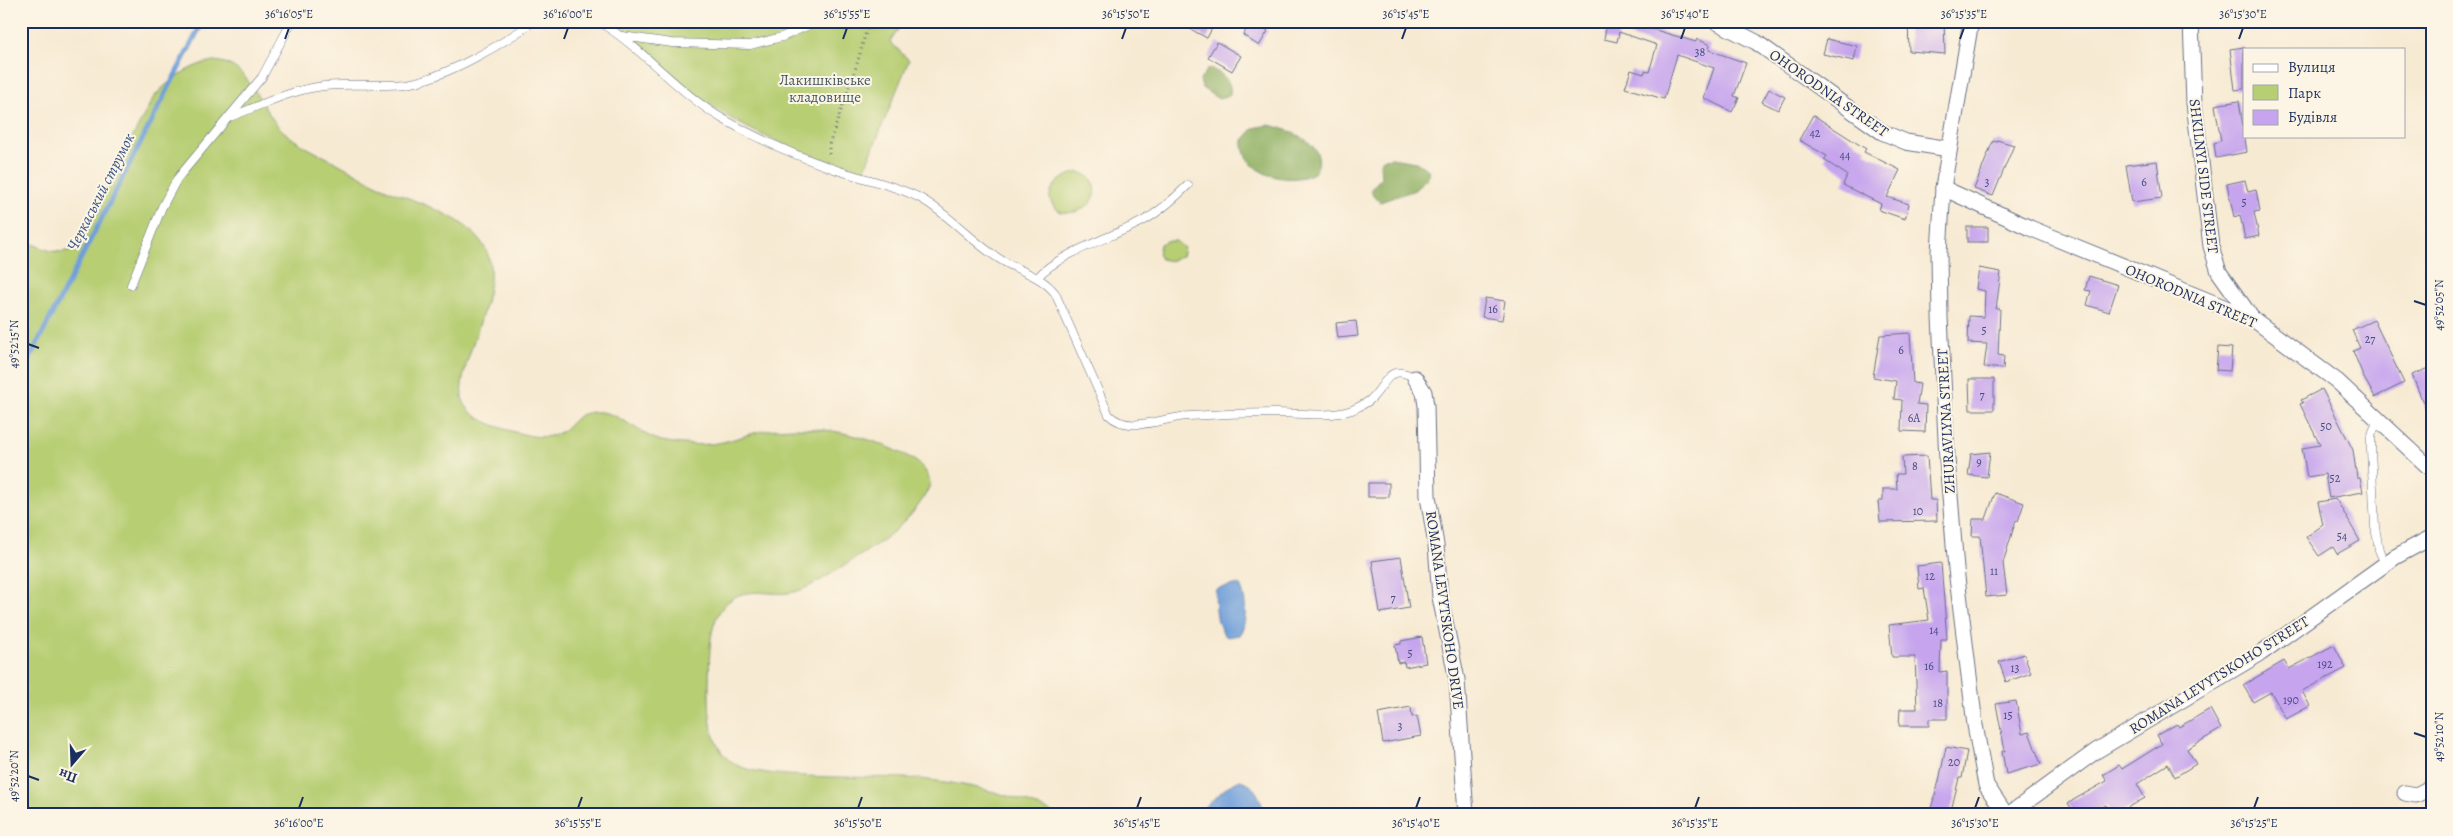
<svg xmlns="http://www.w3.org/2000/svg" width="2453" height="836" viewBox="0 0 2453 836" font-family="Alegreya,serif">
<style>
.green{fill:#b7ce73;stroke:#697e68}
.forest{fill:#91b165;stroke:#567062}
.water{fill:#6f9fd9;stroke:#45679c}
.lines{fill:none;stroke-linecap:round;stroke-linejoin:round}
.stream{stroke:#6f9fd9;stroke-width:5}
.building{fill:#c6a4ee}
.service-casing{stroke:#687087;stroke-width:9}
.minor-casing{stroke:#687087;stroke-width:17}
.path{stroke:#687087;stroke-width:3;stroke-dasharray:1 4;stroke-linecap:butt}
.service{stroke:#fff;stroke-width:8}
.minor{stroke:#fff;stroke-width:15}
.ticks{fill:none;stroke:#1b2f5e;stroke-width:2}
.labels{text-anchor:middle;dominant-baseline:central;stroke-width:4;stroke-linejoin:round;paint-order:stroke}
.number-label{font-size:12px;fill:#464c82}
.park-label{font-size:15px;fill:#425763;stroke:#fcf5e5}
.street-label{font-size:15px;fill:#1b2f5e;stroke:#fcf5e5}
.water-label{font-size:16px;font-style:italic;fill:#385689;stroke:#fcf5e5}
.neatline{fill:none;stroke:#1b2f5e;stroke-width:2}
.ticks-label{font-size:12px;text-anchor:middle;fill:#1b2f5e}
</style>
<rect width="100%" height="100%" fill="#fcf5e5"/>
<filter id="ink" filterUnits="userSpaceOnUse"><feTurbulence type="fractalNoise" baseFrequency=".02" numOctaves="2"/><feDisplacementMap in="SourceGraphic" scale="10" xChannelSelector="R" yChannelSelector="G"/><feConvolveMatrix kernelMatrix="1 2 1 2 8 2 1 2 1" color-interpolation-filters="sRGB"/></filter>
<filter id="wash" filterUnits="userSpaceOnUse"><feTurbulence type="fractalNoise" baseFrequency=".0096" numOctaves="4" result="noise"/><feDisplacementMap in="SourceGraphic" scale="20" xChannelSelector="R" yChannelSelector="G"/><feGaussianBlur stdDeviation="1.12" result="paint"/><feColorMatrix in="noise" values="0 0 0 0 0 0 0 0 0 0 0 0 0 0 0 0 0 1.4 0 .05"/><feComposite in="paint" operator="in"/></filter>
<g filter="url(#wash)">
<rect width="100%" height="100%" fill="#f7ead3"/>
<g class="green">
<path d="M614,21H904L890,42L909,60L863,173C812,156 758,138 713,107C677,83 645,53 612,25Z"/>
<path d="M213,61C251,62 259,109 282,130C299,146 319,153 339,164C354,172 368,181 384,188C416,203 475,217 488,255C502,298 450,375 464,403C472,419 495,426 511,431C530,436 553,443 568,426C576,418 580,413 593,412C620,409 641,439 667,442C685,445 705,446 723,442C736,439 749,434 762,431C808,423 859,432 901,453C914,459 929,468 930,485C914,523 874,547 840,568C826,577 810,588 794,592C769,598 744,582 723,607C707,627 710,660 709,684C709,711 708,746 733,763C759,781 869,776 905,778C958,781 1010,793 1058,815H21V238C37,246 59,259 75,247L152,100C166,81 190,65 213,61Z"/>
<path d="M1079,172C1111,182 1092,218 1061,212C1036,197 1058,176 1079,172Z"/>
<path d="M1176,241L1184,248L1182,256L1171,261L1161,259L1158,254L1160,244L1167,241Z"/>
</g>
<g class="forest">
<path d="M1208,69C1220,70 1235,83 1229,96L1217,98L1202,88L1200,80Z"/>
<path d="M1268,125C1288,128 1333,146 1314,173C1289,187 1240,174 1243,140L1254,128Z"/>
<path d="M1392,158L1416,162L1428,170L1429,176L1415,190L1380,202L1373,196L1371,189L1381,178L1380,162L1383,159Z"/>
</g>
<g class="water">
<path d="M1239,584C1247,596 1248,624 1239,635L1227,637C1216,629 1214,602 1216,589Z"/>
<path d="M1240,780C1255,783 1263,802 1264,815H1196L1228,786Z"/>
</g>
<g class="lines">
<path class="stream" d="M21,375L203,21"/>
</g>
<g id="blocks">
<g class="building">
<path d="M1175,21H1216L1207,38Z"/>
<path d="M1252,21L1268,31L1259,46L1243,35Z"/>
<path d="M1594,21H1655L1652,29L1696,42L1697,39L1710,45L1709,50L1746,63L1734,96L1739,98L1732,112L1704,98L1714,68L1677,55L1664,99L1625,88L1631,70L1644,74L1645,71L1649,72L1657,45L1619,32L1617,42L1604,39L1606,28L1594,24Z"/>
<path d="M1908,21H1944L1945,54L1909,51Z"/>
<path d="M1827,39L1857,46L1854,61L1823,54Z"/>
<path d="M1217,42L1241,56L1232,71L1208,57Z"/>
<path d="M2244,47V89L2235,90L2230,49Z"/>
<path d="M1769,89L1785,97L1778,110L1762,102Z"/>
<path d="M2239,101L2247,152L2216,158L2214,143L2221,141L2215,105Z"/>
<path d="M1813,115L1866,149L1864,152L1900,170L1887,197L1909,204L1905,219L1879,210L1881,204L1843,185L1847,175L1824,160L1827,156L1799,140Z"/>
<path d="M1997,140L2014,145L1993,196L1974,189L1993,141L1997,142Z"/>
<path d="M2157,161L2162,198L2132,202L2126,165Z"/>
<path d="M2245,180L2248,192L2256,190L2260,211L2254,212L2259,236L2245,239L2240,215L2234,217L2227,184Z"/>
<rect x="1967" y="227" width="21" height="15"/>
<path d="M1979,268L2001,272L1996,309H2000L1998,355L2004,356L2003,369L1984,367L1987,344L1968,343L1969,316L1984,317L1985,291L1976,289Z"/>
<path d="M2089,276L2118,285L2109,312L2087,305L2091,291L2085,290Z"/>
<path d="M1485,298L1505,301L1502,320L1482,317Z"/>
<path d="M2374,320L2404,383L2375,397L2364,378L2353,351L2360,348L2352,330Z"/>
<path d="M1356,321L1358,336L1338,338L1336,323Z"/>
<path d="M1910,333L1913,383L1920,384L1917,404L1926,405L1925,432L1901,431L1902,400L1894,399L1896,381L1873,377L1880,335Z"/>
<path d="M2218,347L2232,348L2230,371L2216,370Z"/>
<path d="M2432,367V421L2431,422L2412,375Z"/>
<path d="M1969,379H1994V410H1970Z"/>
<path d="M2322,389L2353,450L2357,478H2360L2363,492L2329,498L2325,474L2307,477L2302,448L2320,445L2300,404L2303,403L2301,400Z"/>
<path d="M1990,452L1987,477L1968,475L1971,454Z"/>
<path d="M1927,456L1930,500H1936L1937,521L1880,522L1878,501L1883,500V489H1897L1896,474H1903L1902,457Z"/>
<rect x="1368" y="483" width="21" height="14"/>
<path d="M1995,493L2024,503L2018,521L2016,520L2003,563L2007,595L1986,597L1980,536H1972L1973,519H1986Z"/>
<path d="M2336,499L2360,541L2337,554L2333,547L2319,556L2306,537L2323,525L2318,502Z"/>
<path d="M1401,557L1409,608L1380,613L1372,561Z"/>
<path d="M1941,563L1947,639H1941L1940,672L1947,671V719H1929V726H1899L1900,709H1917L1915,657H1892L1889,625L1929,620L1924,588L1919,589L1917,566Z"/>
<path d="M1422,637L1426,663L1405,667L1404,662L1398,663L1395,645L1401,644V641Z"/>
<path d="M2334,645L2346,668L2302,691L2310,706L2286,719L2271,692L2253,702L2243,685L2284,661L2289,669Z"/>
<path d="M2024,654L2031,673L2006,682L1999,662Z"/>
<path d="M2016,701L2022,734L2029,732L2041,764L2006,774L2002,751H2005L1996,704Z"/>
<path d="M1411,707L1412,717L1417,716L1421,736L1383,743L1378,713Z"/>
<path d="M2210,709L2221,729L2187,749L2196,764L2175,777L2168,764L2137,784L2145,798L2115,815H2112L2106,805L2088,815H2075L2068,803L2107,781L2103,775L2119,765L2122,769L2162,744L2157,735L2177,724L2179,727Z"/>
<path d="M1946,747L1967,751L1962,778H1959L1950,815H1929L1939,781Z"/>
</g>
</g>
</g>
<g filter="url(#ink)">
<use href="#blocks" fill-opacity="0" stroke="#687087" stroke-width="1"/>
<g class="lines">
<defs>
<g id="service">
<path d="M598,21C644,49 677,92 723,119C758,139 796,156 834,169C862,179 893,184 920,198C949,214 970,240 998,258C1017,271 1040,274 1055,293L1109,415C1129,435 1164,417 1189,416C1218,414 1247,413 1276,413C1300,413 1328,418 1352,410C1358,407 1366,404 1371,399C1387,384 1388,362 1415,378"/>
<path d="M622,36L672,43L750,45L782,37L818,21"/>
<path d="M227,118C258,107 285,92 317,87C346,82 376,87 405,84C443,79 503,44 534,21"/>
<path d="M1038,277C1057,254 1115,236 1143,221C1161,211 1174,199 1188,185"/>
<path d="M131,285L162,207L177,179L262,77L292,21"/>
<path d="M2378,420L2371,436V450L2375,527L2379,550L2385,564"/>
</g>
<g id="minor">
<path d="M1715,21L1756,42L1882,132L1906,142L1949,149"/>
<path d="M1971,21L1943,188L1939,252L1940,317L1947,459L1956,569L1975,725L1986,785L2006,815"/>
<path d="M2191,21L2194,103L2211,246L2219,272L2251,317"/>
<path d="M1943,188L2030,228L2253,319L2337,381L2432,470"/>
<path d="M1415,378L1424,392L1426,406L1428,496L1436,545L1440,597L1457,680L1466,815"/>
<path d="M2405,793L2416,795L2432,787"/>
<path d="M2008,815L2096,751L2261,653L2395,557L2432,537"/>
</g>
</defs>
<use href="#service" class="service-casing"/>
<use href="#minor" class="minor-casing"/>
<g class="path">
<path d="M829,154V145L857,64L869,21"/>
<path d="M2396,815L2400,808"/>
</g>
<use href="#service" class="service"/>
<use href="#minor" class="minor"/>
</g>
</g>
<path class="ticks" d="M285,39L289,28M564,39L568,28M843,39L847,28M1122,39L1126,28M1402,39L1406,28M1681,39L1685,28M1960,39L1964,28M2239,39L2243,28M2414,301L2426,305M28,344L39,348M2414,733L2426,737M28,776L39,780M299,808L303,797M578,808L582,797M858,808L862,797M1137,808L1141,797M1416,808L1420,797M1695,808L1699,797M1975,808L1979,797M2254,808L2258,797"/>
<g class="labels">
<g class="number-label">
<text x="1700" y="52">38</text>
<text x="1815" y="133">42</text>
<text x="1845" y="155">44</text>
<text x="1987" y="182">3</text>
<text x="2144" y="182">6</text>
<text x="2244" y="202">5</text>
<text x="1493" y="309">16</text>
<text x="1984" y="330">5</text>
<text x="2370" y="339">27</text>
<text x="1901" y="350">6</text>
<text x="1982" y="395">7</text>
<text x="1914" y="418">6А</text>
<text x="2326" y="426">50</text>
<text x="1979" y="462">9</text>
<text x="1915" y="466">8</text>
<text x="2335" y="478">52</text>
<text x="1918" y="511">10</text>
<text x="2342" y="536">54</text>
<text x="1994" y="571">11</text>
<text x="1930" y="576">12</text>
<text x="1393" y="598">7</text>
<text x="1934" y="630">14</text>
<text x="1410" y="653">5</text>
<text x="2325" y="664">192</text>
<text x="1929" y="666">16</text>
<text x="2015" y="668">13</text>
<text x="2291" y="700">190</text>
<text x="1938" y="703">18</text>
<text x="2008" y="715">15</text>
<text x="1400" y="726">3</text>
<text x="1954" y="762">20</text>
</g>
<g class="park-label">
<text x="825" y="80">Лакишківське<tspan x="825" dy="17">кладовище</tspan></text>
</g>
<g class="street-label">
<text transform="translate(1829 93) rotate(35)">OHORODNIA STREET</text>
<text transform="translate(2204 176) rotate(83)">SHKILNYI SIDE STREET</text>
<text transform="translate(2191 296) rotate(23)">OHORODNIA STREET</text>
<text transform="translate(1946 421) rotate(-93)">ZHURAVLYNA STREET</text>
<text transform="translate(1445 610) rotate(82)">ROMANA LEVYTSKOHO DRIVE</text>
<text transform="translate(2219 675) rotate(-32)">ROMANA LEVYTSKOHO STREET</text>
</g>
<g class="water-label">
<text transform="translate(101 192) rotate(-63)">Черкаський струмок</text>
</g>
</g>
<rect width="2453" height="836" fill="none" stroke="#fcf5e5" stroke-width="55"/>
<rect x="2243" y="48" width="162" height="90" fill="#fcf5e5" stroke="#a2a6af"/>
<rect x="2253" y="64" width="25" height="8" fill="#ffffff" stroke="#a2a6af"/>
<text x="2288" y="72" font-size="15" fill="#1b2f5e">Вулиця</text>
<rect x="2253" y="85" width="25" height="15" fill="#b7ce73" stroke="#a2a6af"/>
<text x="2288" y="98" font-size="15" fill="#1b2f5e">Парк</text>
<rect x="2253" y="110" width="25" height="15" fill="#c6a4ee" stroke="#a2a6af"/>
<text x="2288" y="122" font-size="15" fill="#1b2f5e">Будівля</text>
<g transform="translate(72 764) rotate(199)" stroke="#fcf5e5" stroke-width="4" paint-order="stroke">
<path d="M0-4L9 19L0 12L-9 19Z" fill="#1b2f5e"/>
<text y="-8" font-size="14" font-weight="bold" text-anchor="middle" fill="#1b2f5e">Пн</text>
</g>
<rect x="28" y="28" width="2398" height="780" class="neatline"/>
<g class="ticks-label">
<text x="289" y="18">36°16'05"E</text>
<text x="568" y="18">36°16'00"E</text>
<text x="847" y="18">36°15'55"E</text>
<text x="1126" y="18">36°15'50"E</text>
<text x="1406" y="18">36°15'45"E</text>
<text x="1685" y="18">36°15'40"E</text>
<text x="1964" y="18">36°15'35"E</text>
<text x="2243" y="18">36°15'30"E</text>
<text transform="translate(2439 305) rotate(-90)" y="4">49°52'05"N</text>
<text transform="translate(14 344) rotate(-90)" y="4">49°52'15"N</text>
<text transform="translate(2439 737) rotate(-90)" y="4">49°52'10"N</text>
<text transform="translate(14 776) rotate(-90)" y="4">49°52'20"N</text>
<text x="299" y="827">36°16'00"E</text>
<text x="578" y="827">36°15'55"E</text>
<text x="858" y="827">36°15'50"E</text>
<text x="1137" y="827">36°15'45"E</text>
<text x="1416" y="827">36°15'40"E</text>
<text x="1695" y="827">36°15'35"E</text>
<text x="1975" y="827">36°15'30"E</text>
<text x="2254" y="827">36°15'25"E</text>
</g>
</svg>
